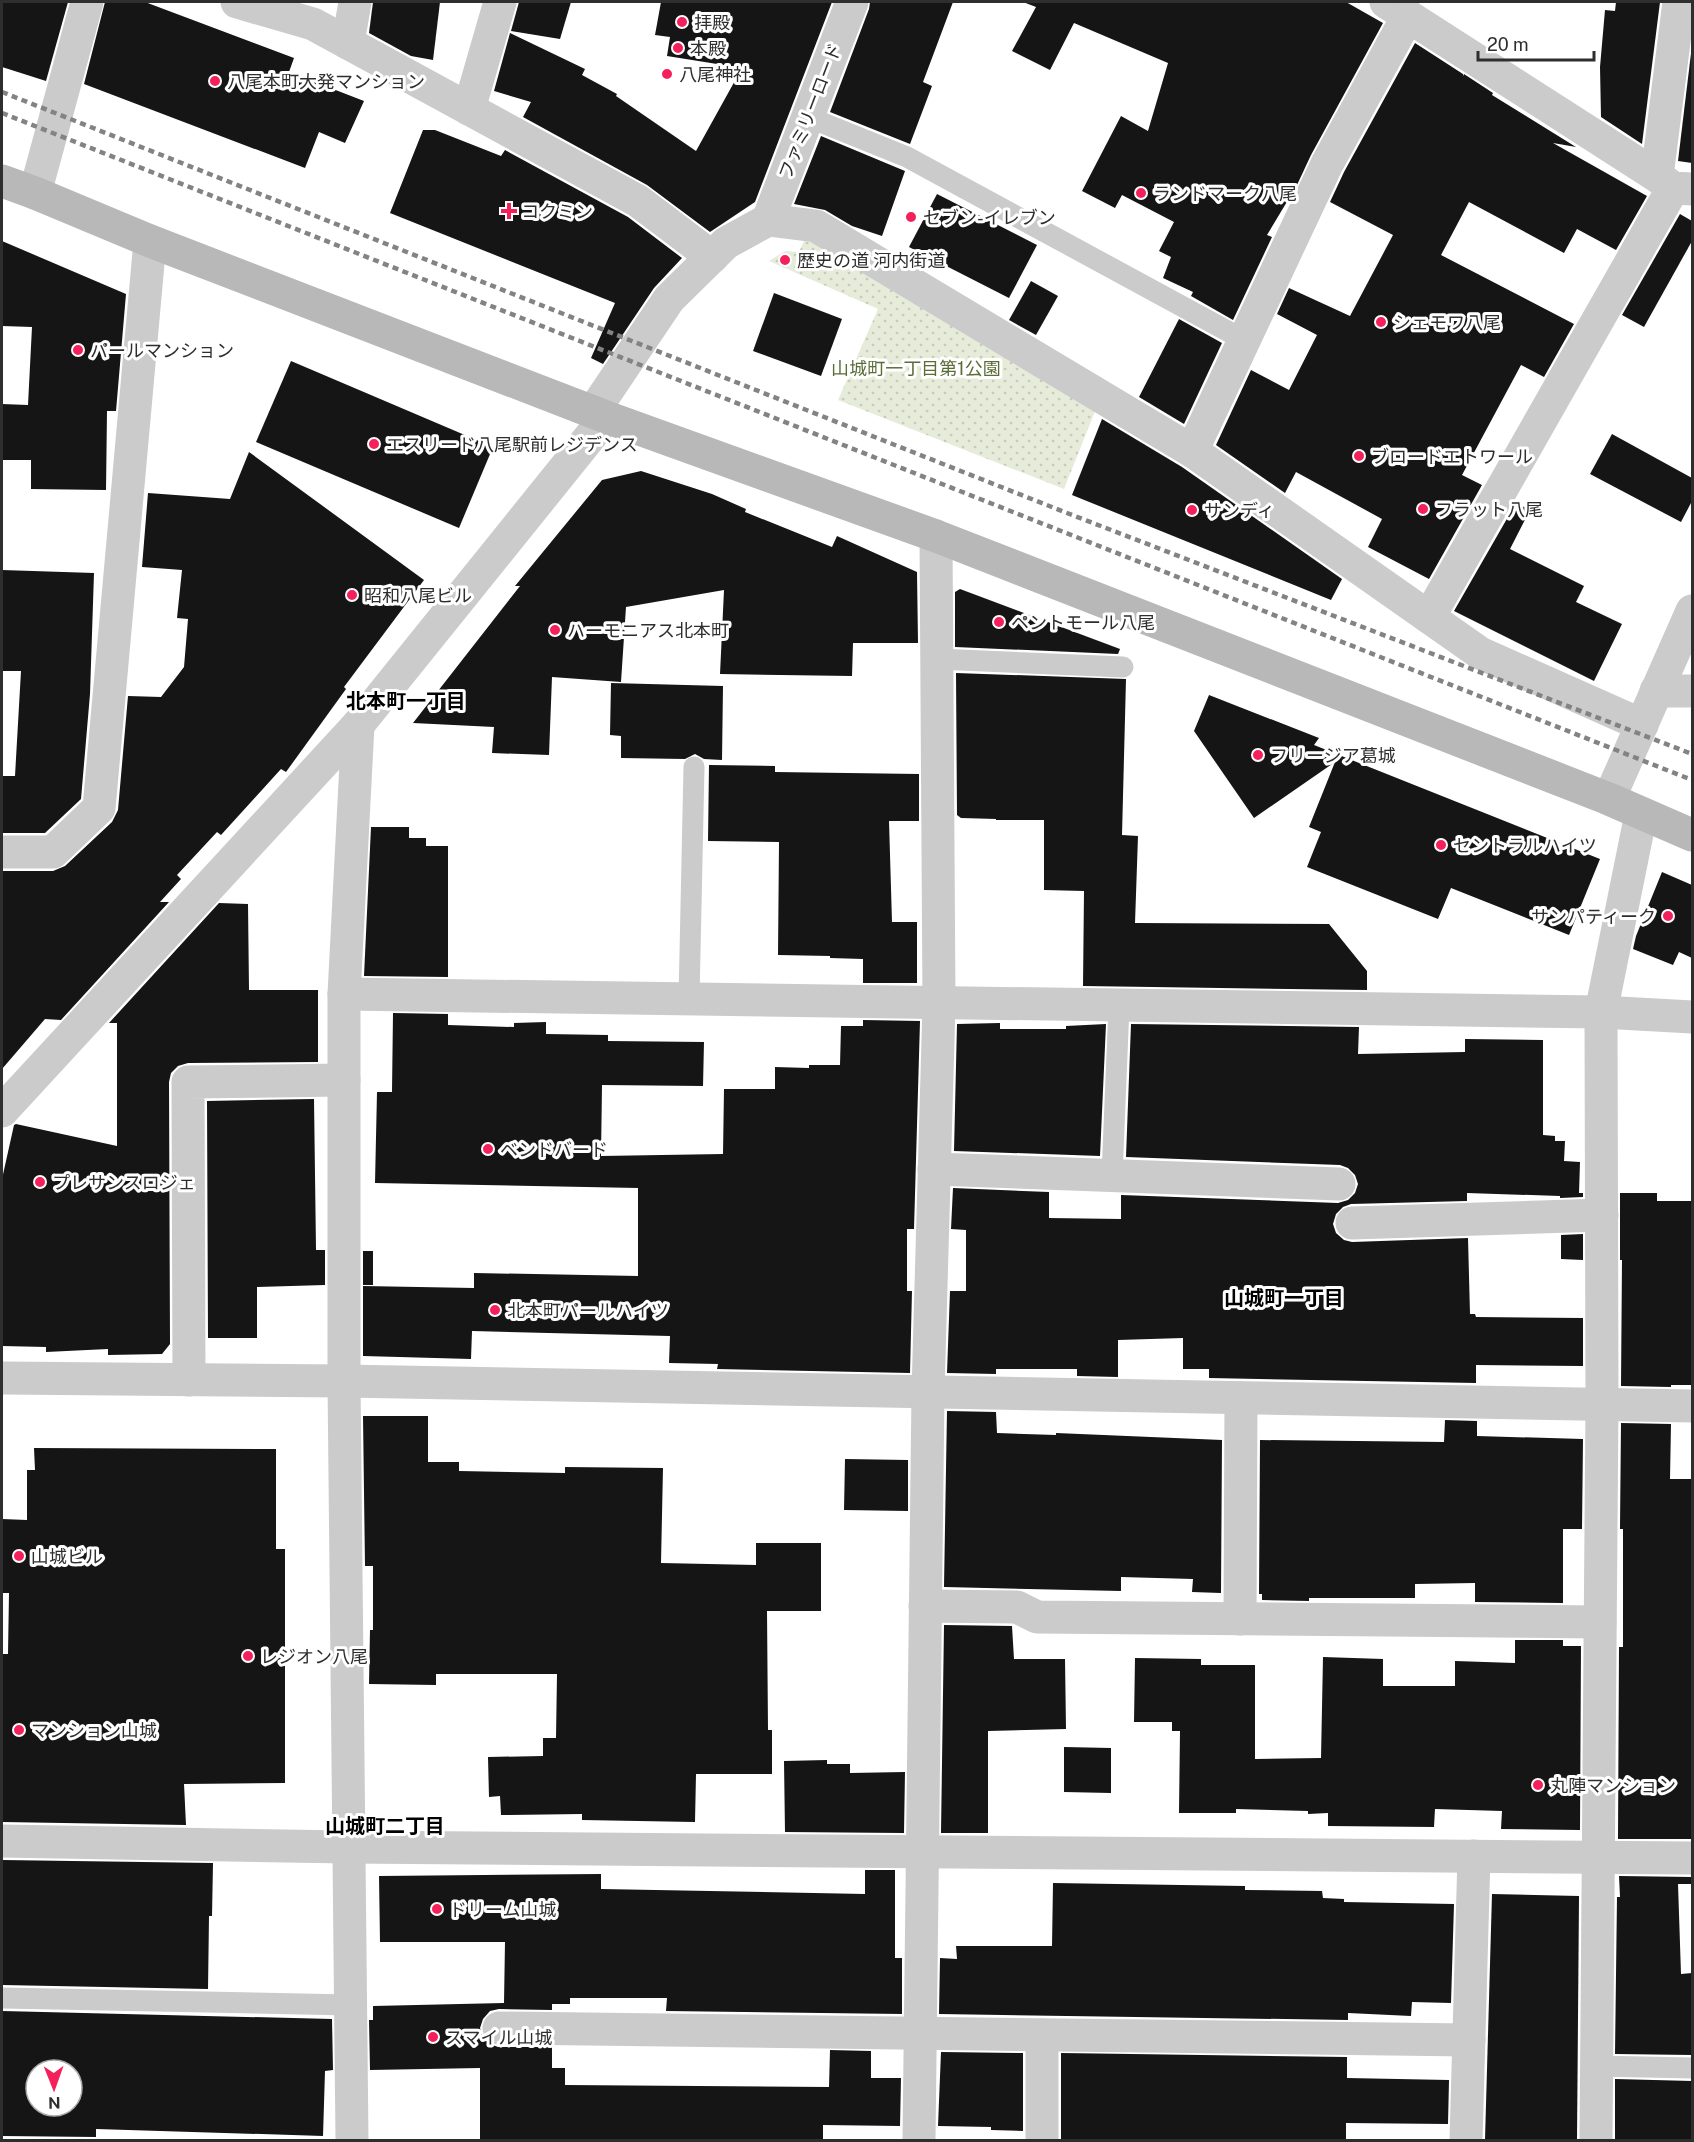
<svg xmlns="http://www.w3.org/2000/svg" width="1694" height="2142" viewBox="0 0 1694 2142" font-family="'Public Sans','Noto Sans JP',sans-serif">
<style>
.park{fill:url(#park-dots)}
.building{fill:#151515;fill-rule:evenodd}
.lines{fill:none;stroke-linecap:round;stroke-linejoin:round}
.lane{stroke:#cbcbcb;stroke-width:21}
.street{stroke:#cbcbcb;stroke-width:33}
.secondary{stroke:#b8b8b8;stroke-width:33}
.rail{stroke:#838383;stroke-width:4.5;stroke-dasharray:6 4.5;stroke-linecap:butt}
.poi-dot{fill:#f4205b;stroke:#fff;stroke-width:2}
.labels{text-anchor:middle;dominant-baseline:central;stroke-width:6;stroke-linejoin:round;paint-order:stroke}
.poi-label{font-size:18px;fill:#2e2e2e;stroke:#fff;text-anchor:start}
.street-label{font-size:18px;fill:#2e2e2e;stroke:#fff}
.park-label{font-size:18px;fill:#5b6d37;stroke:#fff}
.neighbourhood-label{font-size:20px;font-weight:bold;fill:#000;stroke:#fff}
</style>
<defs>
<pattern id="park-dots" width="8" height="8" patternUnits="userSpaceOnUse" patternTransform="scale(1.5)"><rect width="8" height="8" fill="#e7ecda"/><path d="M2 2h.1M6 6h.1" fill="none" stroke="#c6cbbb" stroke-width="1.8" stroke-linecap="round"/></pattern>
</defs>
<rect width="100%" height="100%" fill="#fff"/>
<path class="park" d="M804,241L818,243L1096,409L1064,489L838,400L878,309L769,261L785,251L799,252Z"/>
<g class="building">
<path d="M2,2H68L46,81L2,67Z"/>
<path d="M105,2H145L294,58L289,72L364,101L345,143L319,132L305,168L84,84Z"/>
<path d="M373,2H440L433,60L411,56L369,33Z"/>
<path d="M519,2H571L560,39L511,31Z"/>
<path d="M661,2H832L755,202L710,232L647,185L523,117L531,102L494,91L510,33L585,69L582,75L617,94L616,96L696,151L742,68L667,56L670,37L655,35Z"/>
<path d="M870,2H953L923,82L932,86L910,144L830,112L869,9Z"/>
<path d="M1023,2H1346L1383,23L1311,155L1297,185L1267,235L1272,237L1233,320L1191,296L1193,292L1163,278L1171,257L1159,251L1174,222L1122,195L1115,208L1082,191L1121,116L1148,131L1168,63L1074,23L1050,70L1012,51L1036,7Z"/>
<path d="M1616,2H1660L1642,144L1601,117L1600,67L1605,10L1615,11Z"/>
<path d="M1415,43L1463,74V76L1464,74L1493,93L1492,95L1576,147L1553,143L1647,196L1616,250L1577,229L1564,253L1469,202L1441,255L1574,324L1544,377L1521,365L1462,475L1482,485L1429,579L1368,547L1382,519L1296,472L1285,493L1216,445L1251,370L1289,390L1317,335L1277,314L1289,288L1350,316L1393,235L1330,202L1344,172Z"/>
<path d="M1692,45V163L1678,161Z"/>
<path d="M423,130H435L501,156L505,150L628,217L682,258L654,288L603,364L591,358L615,303L390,213Z"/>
<path d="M821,136L905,171L882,236L852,226L825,210L794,204Z"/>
<path d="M937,194L1037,245L1009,298L909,247Z"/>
<path d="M1680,214L1692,221V241L1644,327L1622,315Z"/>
<path d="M2,241L126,294L116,411H107L106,490L31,489V460H2V404L28,405L32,327L2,326Z"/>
<path d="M1031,281L1058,296L1036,335L1009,320Z"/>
<path d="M774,293L842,319L821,376L753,351Z"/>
<path d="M1179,319L1222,343L1184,424L1139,397Z"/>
<path d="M291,361L493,447L459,528L256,442Z"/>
<path d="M1102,419L1182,467L1342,579L1331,600L1072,495Z"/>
<path d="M1612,434L1692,478V501L1681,522L1590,474Z"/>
<path d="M249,452L424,580L344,687L346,689L286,772L281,769L221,835L217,832L177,875L181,879L160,902H169L61,1020L45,1019L2,1069V871H53L65,866L112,822L118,810L128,696L161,697L184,667L188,619L177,618L182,570L142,567L148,493L230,499Z"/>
<path d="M641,471L712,494L746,509L745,512L832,547L837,536L917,572L918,643H853L852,676L720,674L724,590L626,607L621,682L552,677L549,755L492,753L494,727L413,723L520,586H515L602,480Z"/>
<path d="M1516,503L1530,510L1510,549L1584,586L1576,602L1622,624L1594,681L1454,611Z"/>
<path d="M2,570L94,573L90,694L81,799L45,833H2V776H15L21,671H2Z"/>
<path d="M960,589L1120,649L1118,654L955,647V592Z"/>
<path d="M956,673L1126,679L1122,835L1138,836L1135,923L1329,924L1367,971V990L1083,986L1084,891L1044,890V820H996V819L961,818L957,815Z"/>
<path d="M611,683L723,686L722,760L704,759L695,754L685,759L621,758V736L610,735Z"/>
<path d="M1209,695L1319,738L1314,745L1600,859L1569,935L1451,888L1438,919L1307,867L1321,832L1309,827L1335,762L1254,818L1194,731Z"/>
<path d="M709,765L775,766V772L919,774V821H889L892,922H917V983H863V959L830,958V956L778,955L779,842L708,841Z"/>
<path d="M371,827H409V838H426V846H448V977L364,976Z"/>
<path d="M1662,872L1692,885V958L1679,952L1673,965L1633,949L1636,936Z"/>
<path d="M219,903L248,904L249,990H318V1062L188,1063L178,1066L171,1073L169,1082L170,1344L162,1354L108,1355V1349L46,1352V1347L2,1346V1179L14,1125L16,1124L117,1146V1023H109Z"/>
<path d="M393,1013L448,1014V1025L514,1027V1023L546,1022V1034L608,1035V1041L704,1042L703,1086L602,1085L601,1156L723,1154L724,1089H775V1067L809,1068V1065H840L841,1026H863V1020L920,1021L914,1229H907V1291H912L910,1373L717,1369L718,1364L669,1363L670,1336L472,1331L471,1359L363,1356V1286L474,1288V1273L638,1276V1188L375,1183L377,1092H392Z"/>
<path d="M1000,1023V1029H1066V1026L1106,1024L1100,1156L954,1151L957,1024Z"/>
<path d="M1131,1024L1359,1027L1358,1054L1465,1052V1039L1543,1040V1135L1555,1136V1141H1565L1564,1161L1580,1162L1579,1193H1583V1197L1560,1198V1196L1467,1193V1201L1351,1204L1343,1207L1336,1214L1333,1224L1336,1233L1344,1240L1352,1242L1468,1238L1470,1314H1475L1476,1317L1583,1318V1366L1476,1365V1383L1209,1378V1369H1183V1338L1118,1340V1377L1077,1376V1369H996V1374L947,1373L950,1291H966V1230L951,1229L953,1188L1049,1192V1218L1121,1219V1195L1338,1203L1348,1200L1355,1193L1358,1184L1355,1175L1348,1168L1340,1165L1126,1157Z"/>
<path d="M314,1099L316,1250H325V1285L257,1287V1338H208L207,1101Z"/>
<path d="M1620,1193H1657V1201H1691L1692,1385H1671V1387L1621,1386L1622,1260H1620Z"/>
<path d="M1583,1234V1260L1561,1259V1235Z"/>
<rect x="363" y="1251" width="10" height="34"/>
<path d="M947,1411L996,1412L997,1433L1056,1435V1433L1222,1440L1221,1593L1192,1592L1193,1579L1121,1577V1591L944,1587Z"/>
<path d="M363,1416H428V1462H459V1471L565,1473V1467L663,1468L661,1563L756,1565V1543H821V1611H767L768,1730H772V1774H696L695,1822L582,1820V1814L501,1815L500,1796L489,1797L488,1757L543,1756V1738H556L557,1674H436V1685L369,1684L370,1630H373V1566H365Z"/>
<path d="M1445,1420L1477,1421V1436L1583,1439L1582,1529H1563V1603L1475,1602V1583L1415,1584V1598H1309V1601L1262,1600V1594H1259L1260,1440L1444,1442Z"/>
<path d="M1621,1423L1671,1424L1670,1479H1692V1839H1618L1619,1647H1623V1529H1620Z"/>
<path d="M34,1448L276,1449V1549H285V1783L184,1784L186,1825L2,1822V1654H8L9,1593H2V1519L27,1520V1470H35Z"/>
<path d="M845,1459L908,1460V1511L844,1510Z"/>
<path d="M944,1625L1012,1626L1014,1659H1065L1066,1729L988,1731V1833H941Z"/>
<path d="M1515,1640H1563V1646H1581L1580,1830L1501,1829L1502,1811L1435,1809L1434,1827L1328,1826V1813L1308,1814V1811L1236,1809V1813H1179L1180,1731H1172V1722H1134L1135,1658L1201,1659V1665H1255V1759L1321,1758L1323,1657L1383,1659V1686H1455V1661L1515,1663Z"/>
<path d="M1064,1747L1111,1748V1793L1064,1792Z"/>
<path d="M827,1760V1764H850V1773L905,1772L904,1833L785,1832L784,1761Z"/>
<path d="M2,1860L213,1863L212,1916H209L208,1989L2,1985Z"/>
<path d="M865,1870H895V1958H902V2014L666,2011L667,1998H570V2004H552V2010L499,2009L490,2011L483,2019L480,2028L483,2038L490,2044L498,2047H552V2068H565V2085L829,2087L830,2050L871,2051V2078H901L900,2126L823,2125V2140H480V2068L370,2070L369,2020H373V2006L504,2003L505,1942H380L379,1876L601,1874V1889L865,1894Z"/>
<path d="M1619,1876L1692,1877V1884H1678L1681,1974L1692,1973V2055L1615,2054L1617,1897H1620Z"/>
<path d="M1053,1883L1245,1886V1890L1322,1891L1323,1898L1344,1899V1902L1454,1904L1451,2003L1412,2002L1411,2016L1348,2013V2020L939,2014L940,1958L957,1959L956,1946H1052Z"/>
<path d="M1492,1894L1579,1896L1577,2140H1485Z"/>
<path d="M2,2011L332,2019L333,2070L325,2071L323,2136L96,2129V2137L2,2136ZM36,2070H72V2106H36Z"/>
<path d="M941,2052L1023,2053V2131L991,2130V2127L938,2126Z"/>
<path d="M1061,2053L1347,2057V2078L1449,2080L1448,2124L1346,2123V2140H1061Z"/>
<path d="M1615,2079L1692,2081V2140H1615Z"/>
</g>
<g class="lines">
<g class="lane">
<path d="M808,117L907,157L1244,340"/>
<path d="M937,659L1123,667"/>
<path d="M689,999L694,767"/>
<path d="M1112,1176L1119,1006"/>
<path d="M2,1998L350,2005"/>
<path d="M1596,2066L1692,2068"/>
</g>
<g class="street">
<path d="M237,2L313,24L638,201L712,257"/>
<path d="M1386,2L1657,176L1673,188L1692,189"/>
<path d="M348,43L355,2"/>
<path d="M469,109L500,2"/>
<path d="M1657,176L1679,2"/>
<path d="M35,193L87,2"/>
<path d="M768,220L852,2"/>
<path d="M593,412L669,299L726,243L768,220L816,226L1192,451L1480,653L1642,725"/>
<path d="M1192,451L1327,164L1408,16"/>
<path d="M1429,617L1673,188"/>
<path d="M1656,691H1692"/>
<path d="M1609,799L1692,611"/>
<path d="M2,852H53L99,808L150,241"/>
<path d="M344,994L1601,1012L1692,1017"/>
<path d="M2,1111L358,725L606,417"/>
<path d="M934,1169L1339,1184"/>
<path d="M1352,1223L1602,1215"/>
<path d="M2,1378L344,1381L1692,1406"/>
<path d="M189,1380L188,1082L344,1080"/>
<path d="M925,1606L1017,1607L1037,1617L1600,1622"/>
<path d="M1240,1619L1241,1398"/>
<path d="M2,1841L347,1847L1692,1858"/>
<path d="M499,2028C823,2031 1146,2036 1469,2040"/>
<path d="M352,2140L344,1381V994L358,725"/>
<path d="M919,2140L928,1392L939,1004L936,536"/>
<path d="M1042,2140V2035"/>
<path d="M1466,2140L1474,1856"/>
<path d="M1596,2140L1602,1404L1601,1012L1641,814"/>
</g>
<path class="secondary" d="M2,181L35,193L150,241L606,417L936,536L1609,799L1692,835"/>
<g class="rail">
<path d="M2,92L1067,513L1692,754"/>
<path d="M2,113L1692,780"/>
</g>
</g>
<g class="poi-dot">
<circle cx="682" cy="22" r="6"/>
<circle cx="678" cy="48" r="6"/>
<circle cx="667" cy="74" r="6"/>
<circle cx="215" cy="81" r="6"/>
<circle cx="1141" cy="193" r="6"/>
<path d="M506 202h6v6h6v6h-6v6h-6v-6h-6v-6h6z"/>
<circle cx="911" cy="217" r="6"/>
<circle cx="785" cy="260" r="6"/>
<circle cx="1381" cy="322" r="6"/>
<circle cx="78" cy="350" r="6"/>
<circle cx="374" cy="444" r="6"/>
<circle cx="1359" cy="456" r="6"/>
<circle cx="1423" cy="509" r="6"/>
<circle cx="1192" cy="510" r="6"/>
<circle cx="352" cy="595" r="6"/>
<circle cx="999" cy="622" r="6"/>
<circle cx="555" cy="630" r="6"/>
<circle cx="1258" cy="755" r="6"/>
<circle cx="1441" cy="845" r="6"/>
<circle cx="1668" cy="916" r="6"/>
<circle cx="488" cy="1149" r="6"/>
<circle cx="40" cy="1182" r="6"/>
<circle cx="495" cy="1310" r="6"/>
<circle cx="19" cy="1556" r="6"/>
<circle cx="248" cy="1656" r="6"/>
<circle cx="19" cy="1730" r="6"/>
<circle cx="1538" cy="1785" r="6"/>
<circle cx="437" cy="1909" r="6"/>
<circle cx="433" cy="2037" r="6"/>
</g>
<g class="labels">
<g class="poi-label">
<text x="694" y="22">拝殿</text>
<text x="690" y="48">本殿</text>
<text x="679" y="74">八尾神社</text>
<text x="227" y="81">八尾本町大発マンション</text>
<text x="1153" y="193">ランドマーク八尾</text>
<text x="521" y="211">コクミン</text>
<text x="923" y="217">セブン-イレブン</text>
<text x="797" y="260">歴史の道 河内街道</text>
<text x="1393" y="322">シェモワ八尾</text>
<text x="90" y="350">パールマンション</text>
<text x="386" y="444">エスリード八尾駅前レジデンス</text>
<text x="1371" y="456">ブロードエトワール</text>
<text x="1435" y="509">フラット八尾</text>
<text x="1204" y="510">サンディ</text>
<text x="364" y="595">昭和八尾ビル</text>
<text x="1011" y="622">ペントモール八尾</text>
<text x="567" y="630">ハーモニアス北本町</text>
<text x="1270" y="755">フリージア葛城</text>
<text x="1453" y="845">セントラルハイツ</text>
<text x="1656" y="916" text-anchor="end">サンパティーク</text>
<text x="500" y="1149">ベンドバード</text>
<text x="52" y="1182">プレサンスロジェ</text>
<text x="507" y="1310">北本町パールハイツ</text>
<text x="31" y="1556">山城ビル</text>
<text x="260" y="1656">レジオン八尾</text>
<text x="31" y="1730">マンション山城</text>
<text x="1550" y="1785">丸陣マンション</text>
<text x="449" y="1909">ドリーム山城</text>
<text x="445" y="2037">スマイル山城</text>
</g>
<g class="street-label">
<text transform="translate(810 111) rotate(-69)">ファミリーロード</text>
</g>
<g class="park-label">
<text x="916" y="368">山城町一丁目第1公園</text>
</g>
<g class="neighbourhood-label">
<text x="406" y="701">北本町一丁目</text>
<text x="1284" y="1298">山城町一丁目</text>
<text x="385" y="1826">山城町二丁目</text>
</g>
</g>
<rect width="1694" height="2142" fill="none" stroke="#2e2e2e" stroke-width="6"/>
<g transform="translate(54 2088) rotate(179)"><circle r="28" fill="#ffffff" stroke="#ababab" stroke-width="1.5"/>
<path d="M0-4.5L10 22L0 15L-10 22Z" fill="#f4205b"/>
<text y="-9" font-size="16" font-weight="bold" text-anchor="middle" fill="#2e2e2e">N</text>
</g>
<path d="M1478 51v9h116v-9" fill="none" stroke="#2e2e2e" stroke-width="3"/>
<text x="1487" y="51" font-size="18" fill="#2e2e2e" stroke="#ffffff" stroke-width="4.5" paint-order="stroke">20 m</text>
</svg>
